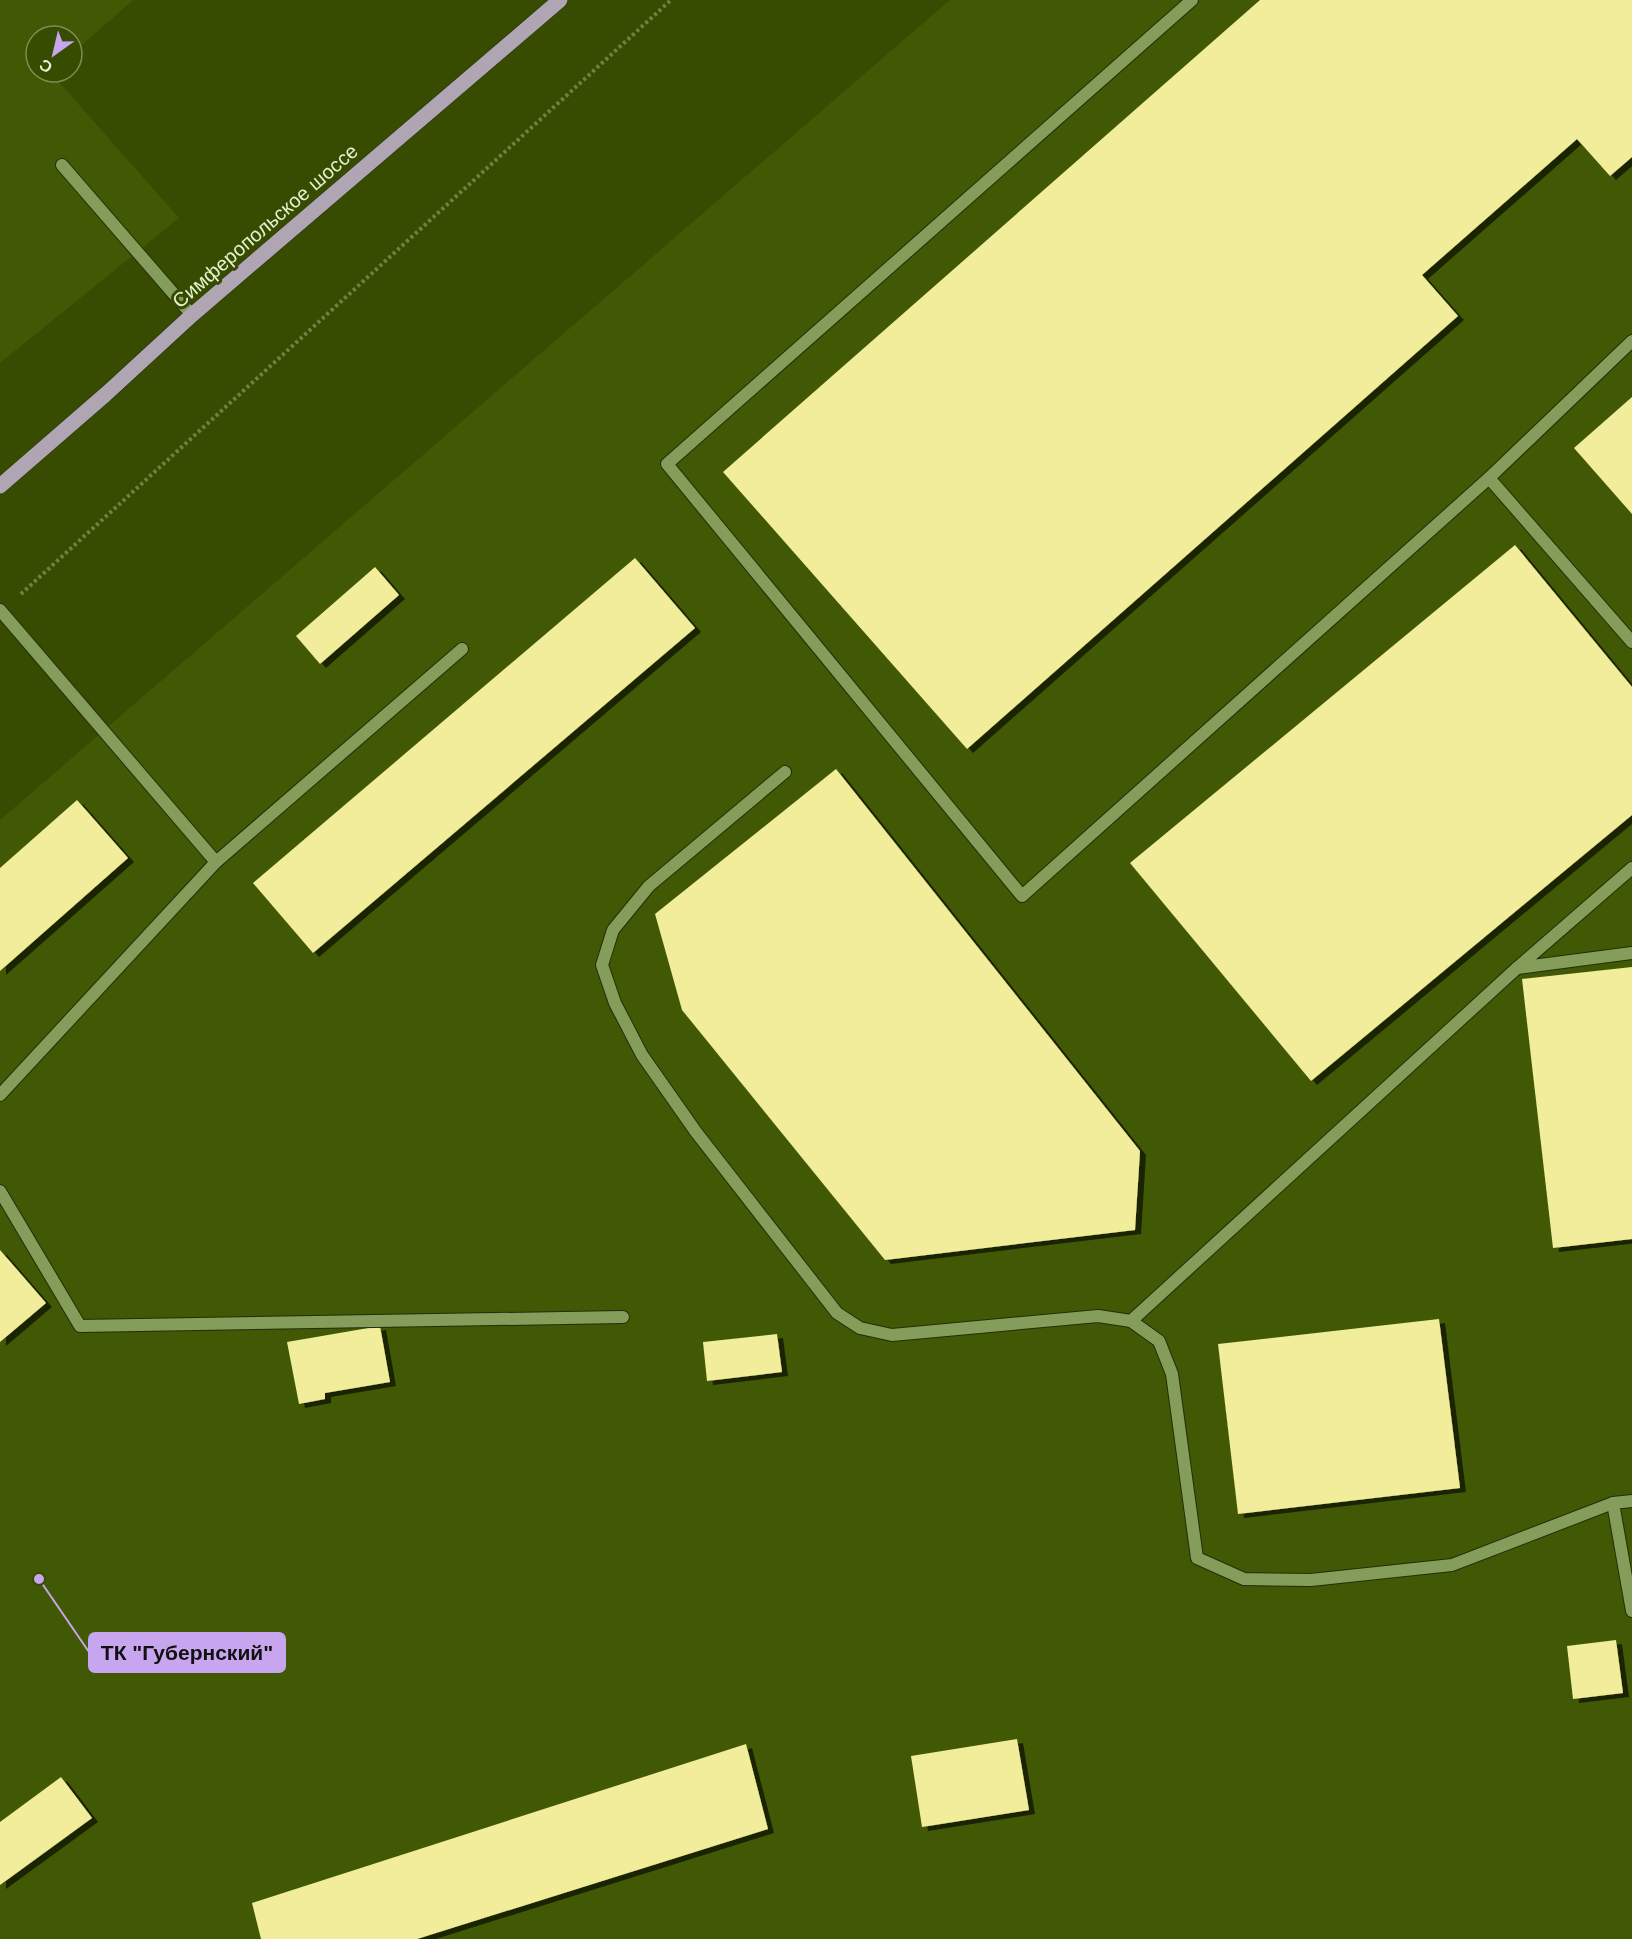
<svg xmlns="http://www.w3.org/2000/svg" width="1632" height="1939" viewBox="0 0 1632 1939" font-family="Helvetica,sans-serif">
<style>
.built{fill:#415804}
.building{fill:#f1ed9a;filter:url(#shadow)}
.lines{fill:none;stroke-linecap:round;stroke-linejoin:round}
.service-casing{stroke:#232e0b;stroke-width:14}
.primary-casing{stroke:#232e0b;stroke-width:16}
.path{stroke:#6f8243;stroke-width:4;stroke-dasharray:3 3;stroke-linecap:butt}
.service{stroke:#849d5a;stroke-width:12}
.primary{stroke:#afa5b3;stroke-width:15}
.labels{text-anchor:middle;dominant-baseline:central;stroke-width:6;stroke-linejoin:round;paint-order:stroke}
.street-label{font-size:20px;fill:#e3f2cf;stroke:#374c00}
.leader{fill:none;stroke:#c8a5ef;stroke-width:2}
.callout-dot{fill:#c8a5ef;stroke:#374c00;stroke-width:2}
.callout{fill:#c8a5ef;stroke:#c8a5ef;stroke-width:2}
.callout-label{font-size:21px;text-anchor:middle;font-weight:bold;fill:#111}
</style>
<defs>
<filter id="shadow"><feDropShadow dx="6" dy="4" stdDeviation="0" flood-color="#0009"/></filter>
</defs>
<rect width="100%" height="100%" fill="#374c00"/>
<g class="built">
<path d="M0,0H133L72,54V36H36V72H52L51,73L179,218L0,363Z"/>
<path d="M950,0H1632V1939H0V820Z"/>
</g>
<g class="building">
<path d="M1260,0H1632V157L1610,176L1577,139L1422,275L1458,316L967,749L723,472Z"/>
<path d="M1632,397V514L1574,448Z"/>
<path d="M1515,545L1632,687V815L1311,1081L1130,863Z"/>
<path d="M635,558L695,628L313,953L253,883Z"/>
<path d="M375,567L399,595L320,664L296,636Z"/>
<path d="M836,769L1140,1151L1135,1230L885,1260L682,1010L655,914Z"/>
<path d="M77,800L128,858L0,971V868Z"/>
<path d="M1632,967V1239L1553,1248L1522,979Z"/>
<path d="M0,1250L46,1303L0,1342Z"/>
<path d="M1439,1319L1460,1488L1238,1514L1218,1344Z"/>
<path d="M380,1326L390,1382L325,1393V1399L299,1404L287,1342Z"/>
<path d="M777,1334L782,1372L707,1381L703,1342Z"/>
<path d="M1616,1640L1623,1693L1573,1699L1567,1646Z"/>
<path d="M1017,1739L1029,1810L922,1827L911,1756Z"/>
<path d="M746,1744L768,1829L417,1939H261L252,1903Z"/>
<path d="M61,1777L92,1818L0,1885V1822Z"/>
</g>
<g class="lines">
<defs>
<g id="service">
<path d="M1192,0L667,464L1022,896L1489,478"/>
<path d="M62,165L192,315"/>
<path d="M1632,341L1489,478L1632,642"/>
<path d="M0,610L216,862L462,649"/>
<path d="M785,772L649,886L613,930L602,965L615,1003L642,1055L696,1132L837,1313L860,1328L892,1335L1098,1316L1131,1321L1159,1341L1172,1374L1197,1558L1244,1579L1311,1580L1452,1565L1613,1503"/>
<path d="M1632,868L1517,968L1632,953"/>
<path d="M0,1095L216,862"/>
<path d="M0,1191L80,1326L623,1317"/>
<path d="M1131,1321L1517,968"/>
<path d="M1632,1501L1613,1503L1632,1611"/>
</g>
<path id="primary" d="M0,486L106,394L192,315L560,0"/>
</defs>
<use href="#service" class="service-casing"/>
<use href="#primary" class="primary-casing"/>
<path class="path" d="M21,594L671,0"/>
<use href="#service" class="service"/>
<use href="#primary" class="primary"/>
</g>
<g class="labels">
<g class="street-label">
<text transform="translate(265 226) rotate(-41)">Симферопольское шоссе</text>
</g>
</g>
<path class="leader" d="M39 1579L89 1652"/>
<circle class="callout-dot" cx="39" cy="1579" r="6"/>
<rect class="callout" x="89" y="1633" width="196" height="39" rx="6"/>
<g class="callout-label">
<text x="187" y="1660">ТК "Губернский"</text>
</g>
<g transform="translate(54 54) rotate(214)"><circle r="28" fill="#374c00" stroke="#7c8e53" stroke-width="1.5"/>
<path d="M0-4.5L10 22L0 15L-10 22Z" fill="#c8a5ef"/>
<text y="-9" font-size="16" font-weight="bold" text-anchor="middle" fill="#e3f2cf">С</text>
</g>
</svg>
